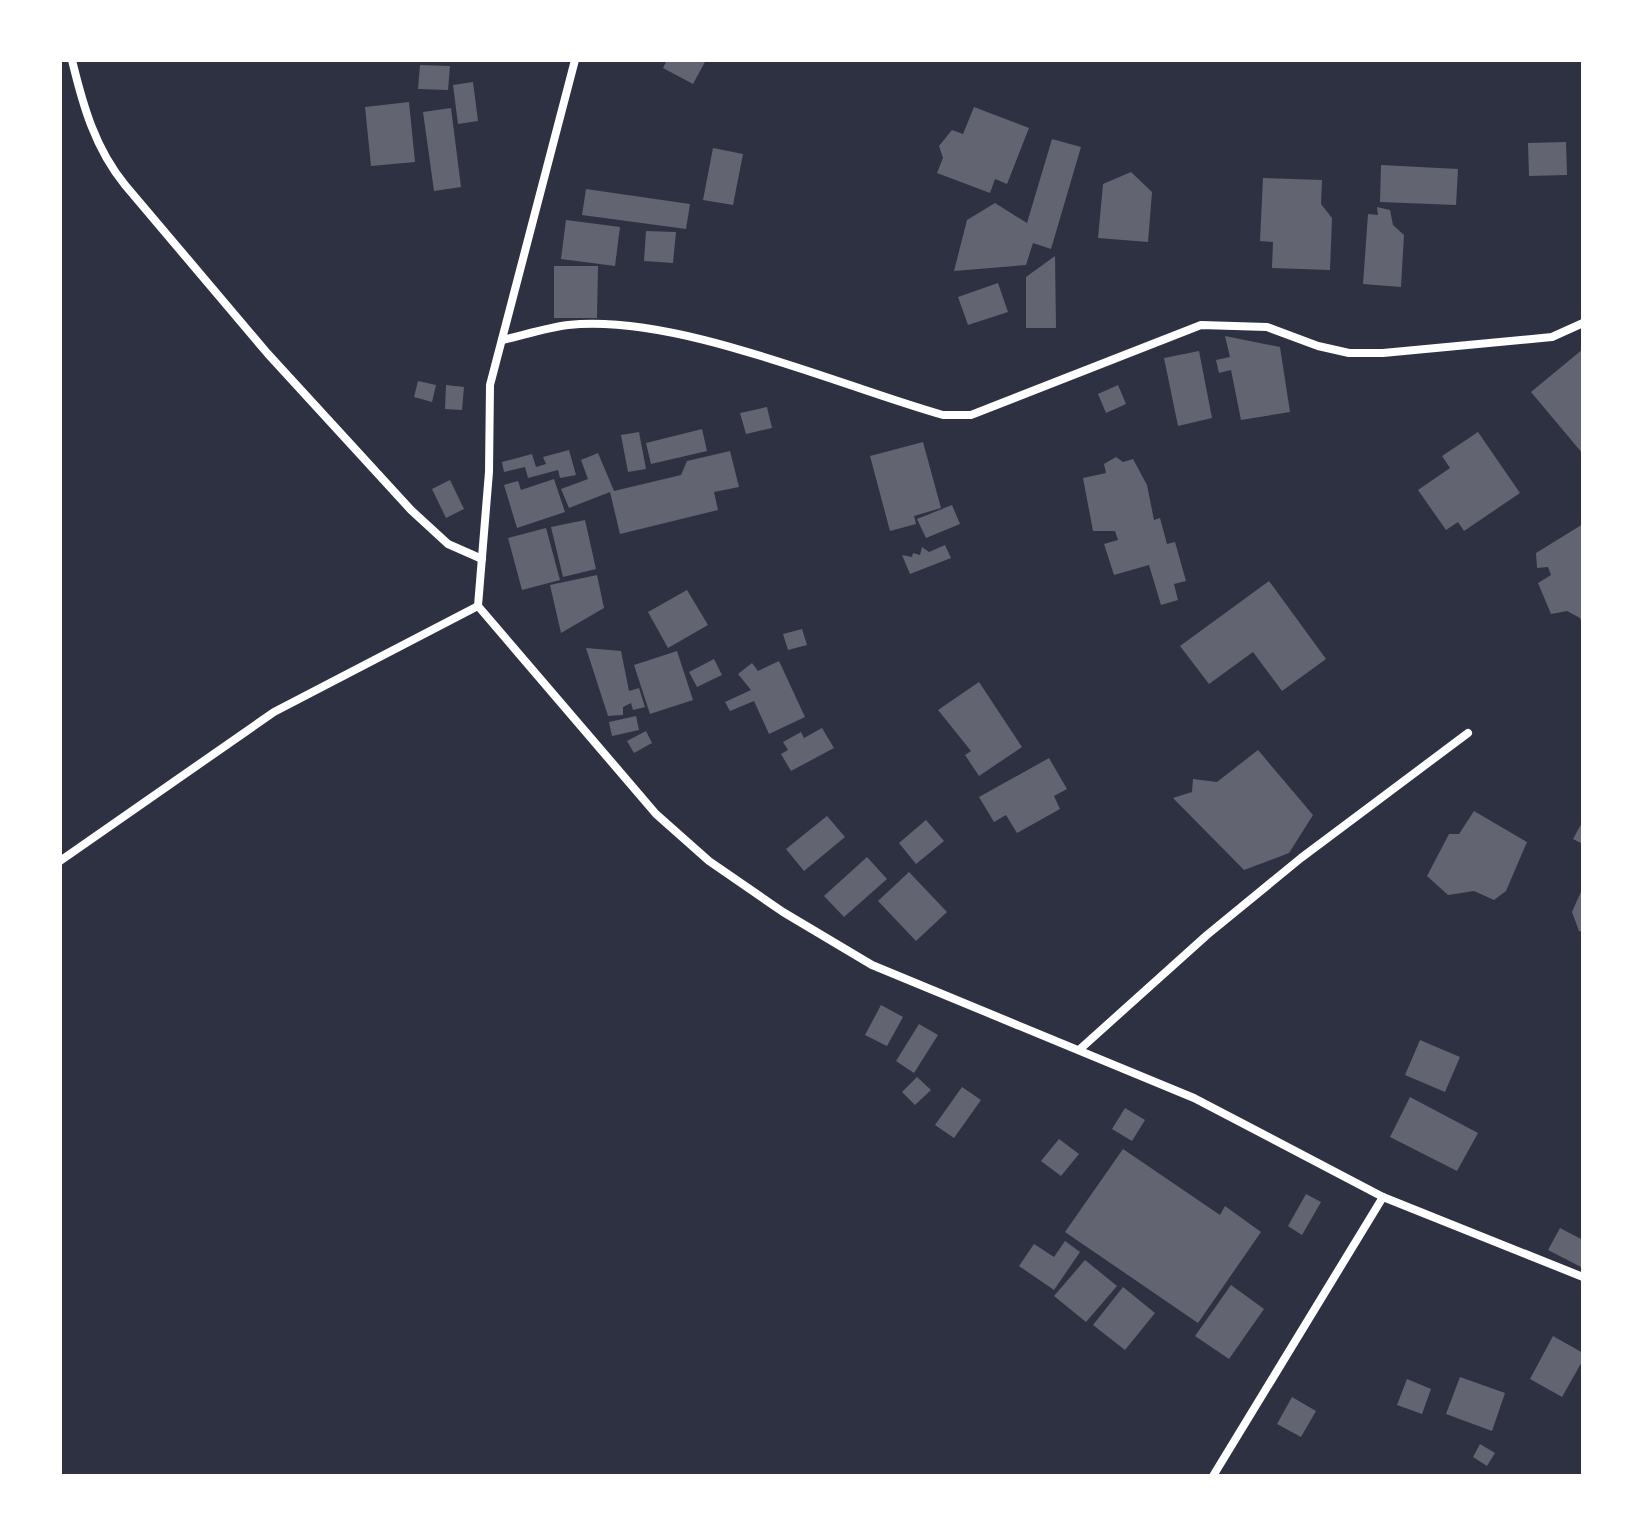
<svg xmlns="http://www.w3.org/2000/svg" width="1643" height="1536" viewBox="0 0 1643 1536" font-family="Helvetica,sans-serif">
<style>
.building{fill:#626471}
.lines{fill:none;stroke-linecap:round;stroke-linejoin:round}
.minor{stroke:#fff;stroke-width:8}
</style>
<rect width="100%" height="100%" fill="#2d3142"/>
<g class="building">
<path d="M667,60H706L693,84L663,68Z"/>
<path d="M420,65L450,66L448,90L418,89Z"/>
<path d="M473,82L478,121L458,124L453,85Z"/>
<path d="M409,102L415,162L371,166L365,107Z"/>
<path d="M974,107L1029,128L1007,184L995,179L990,193L937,173L943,158L939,146L952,130L963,134Z"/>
<path d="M451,108L461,187L434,191L423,112Z"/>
<path d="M1052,139L1081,147L1051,249L1033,243L1026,265L954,271L967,220L995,203L1027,223Z"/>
<path d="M1566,142L1567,175L1529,176L1528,143Z"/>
<path d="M713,148L743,154L733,205L703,200Z"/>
<path d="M1381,165L1458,169L1456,205L1380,202Z"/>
<path d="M1131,172L1152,192L1148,242L1098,238L1103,184Z"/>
<path d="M1263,178L1322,180L1321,204L1332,218L1330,270L1272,268L1273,242L1260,241Z"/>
<path d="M586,189L690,204L686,229L582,215Z"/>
<path d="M1377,207L1390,210L1393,225L1404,235L1401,287L1363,284L1368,214L1378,215Z"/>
<path d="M566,220L620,227L615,266L561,259Z"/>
<path d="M646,231L676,232L673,263L644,261Z"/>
<path d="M1055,256L1056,328H1026V277Z"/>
<path d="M554,266H598L597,318H554Z"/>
<path d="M998,283L1008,312L968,325L958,297Z"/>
<path d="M1225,336L1280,347L1290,412L1241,420L1231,370L1219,373L1216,360L1230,357Z"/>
<path d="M1583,349V454L1531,392Z"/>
<path d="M1199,351L1212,418L1178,426L1164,358Z"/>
<path d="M418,381L436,385L432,402L414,397Z"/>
<path d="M446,385L464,387L462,410L445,409Z"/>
<path d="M1118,385L1126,404L1106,413L1098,394Z"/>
<path d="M767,407L772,428L746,434L740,413Z"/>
<path d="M702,429L707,451L651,464L646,443Z"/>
<path d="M639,432L646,469L628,472L621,435Z"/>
<path d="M1478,432L1520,493L1464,531L1458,522L1446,530L1418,490L1450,468L1442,456Z"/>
<path d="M923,442L941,508L914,516L916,524L890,531L870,456Z"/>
<path d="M569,450L576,475L560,478L558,470L528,478L525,467L504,472L502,462L532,454L536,467L546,464L543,457Z"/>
<path d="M730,451L739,487L714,492L718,510L620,534L610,492L569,508L561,489L588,479L581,460L598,453L614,491L681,475L687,461Z"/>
<path d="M1116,457L1123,462L1133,459L1147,485L1154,520L1160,518L1167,544L1175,542L1186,581L1174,584L1178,600L1161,605L1149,565L1114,575L1104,544L1118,540L1115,531H1093L1083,478L1106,473L1104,464Z"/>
<path d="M554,479L565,512L517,528L504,485L518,481L521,490Z"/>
<path d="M450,480L464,509L446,518L432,489Z"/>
<path d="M952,505L960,524L926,538L917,519Z"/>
<path d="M585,520L596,569L563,577L551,527Z"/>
<path d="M1583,524V626L1580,618L1567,611L1551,614L1538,583L1551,575L1548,567L1537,568L1536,553Z"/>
<path d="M546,528L560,580L522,590L508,538Z"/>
<path d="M945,545L951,558L910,574L902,555L912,557L913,553L920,555L922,547L929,552Z"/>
<path d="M597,575L604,608L561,633L550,585Z"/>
<path d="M1269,581L1326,659L1282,691L1253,652L1209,684L1180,646Z"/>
<path d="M687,590L708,625L668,648L648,612Z"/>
<path d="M802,629L807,645L788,650L783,634Z"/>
<path d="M586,648L621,651L629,691L639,688L645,707L633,710L631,703L623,707V715L608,716Z"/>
<path d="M677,651L693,700L650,714L634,665Z"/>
<path d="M714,659L722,675L697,687L689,672Z"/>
<path d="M779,661L805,717L769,734L754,701L730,711L725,702L751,690L738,674L752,663L758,671Z"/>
<path d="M979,682L1022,747L979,776L965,755L971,751L938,710Z"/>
<path d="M636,716L639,730L612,736L609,722Z"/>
<path d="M822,728L834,748L791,771L781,754L788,750L783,742L801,732L804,738Z"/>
<path d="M646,731L652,743L634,753L627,741Z"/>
<path d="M1258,750L1313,815L1289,853L1244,870L1173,798L1192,792L1193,779L1217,782Z"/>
<path d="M1049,758L1067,789L1054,796L1060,809L1017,833L1006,815L994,822L979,797Z"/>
<path d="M1474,811L1527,842L1506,891L1494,900L1474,891L1448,895L1427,876L1449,834H1459Z"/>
<path d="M827,816L845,837L804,871L786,849Z"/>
<path d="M926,820L944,841L916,864L899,843Z"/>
<path d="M1583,821V844L1573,839Z"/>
<path d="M867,857L887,879L844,917L824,896Z"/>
<path d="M909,872L947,912L916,941L878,901Z"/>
<path d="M1583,887V932L1579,931L1572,912Z"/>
<path d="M881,1005L903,1017L887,1046L865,1035Z"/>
<path d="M919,1024L938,1035L914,1073L896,1061Z"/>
<path d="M1420,1040L1460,1057L1445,1092L1405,1075Z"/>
<path d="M917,1077L931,1090L915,1105L902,1092Z"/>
<path d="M962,1087L981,1100L954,1138L935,1125Z"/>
<path d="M1410,1097L1478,1133L1457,1171L1390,1137Z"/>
<path d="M1125,1108L1145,1120L1132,1141L1112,1129Z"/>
<path d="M1059,1139L1079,1154L1061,1176L1041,1161Z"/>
<path d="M1123,1149L1220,1215L1225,1206L1261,1232L1198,1323L1065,1232Z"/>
<path d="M1306,1194L1321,1202L1302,1235L1288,1226Z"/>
<path d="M1560,1228L1583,1240V1268L1548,1250Z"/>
<path d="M1065,1241L1080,1252L1054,1290L1019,1266L1034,1244L1054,1257Z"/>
<path d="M1085,1260L1117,1286L1086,1322L1054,1296Z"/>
<path d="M1231,1285L1264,1309L1229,1359L1195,1336Z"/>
<path d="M1123,1287L1155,1313L1125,1350L1093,1325Z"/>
<path d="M1553,1336L1583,1353V1360L1562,1397L1530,1379Z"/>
<path d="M1460,1377L1505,1393L1492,1431L1446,1414Z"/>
<path d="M1407,1379L1431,1389L1422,1414L1397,1405Z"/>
<path d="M1292,1397L1316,1411L1301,1437L1277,1424Z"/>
<path d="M1480,1444L1495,1453L1487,1466L1473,1457Z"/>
</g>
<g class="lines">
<g class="minor">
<path d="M72,60C83,106 95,148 125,185L268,354L411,510L448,544L482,559"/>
<path d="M575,60L490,385L489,472L478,606L656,814L709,861L783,912L872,965L1194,1098L1383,1197L1583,1277"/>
<path d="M502,340C524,335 546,328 568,325C675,313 837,385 943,415H971L1201,325L1267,327L1318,346L1349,353H1383L1552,337L1583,323"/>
<path d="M60,861L274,712L478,606"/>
<path d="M1079,1050L1207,935L1301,858L1468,733"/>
<path d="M1213,1476L1383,1197"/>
</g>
</g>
<rect width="1643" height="1536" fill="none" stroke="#ffffff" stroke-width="124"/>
</svg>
